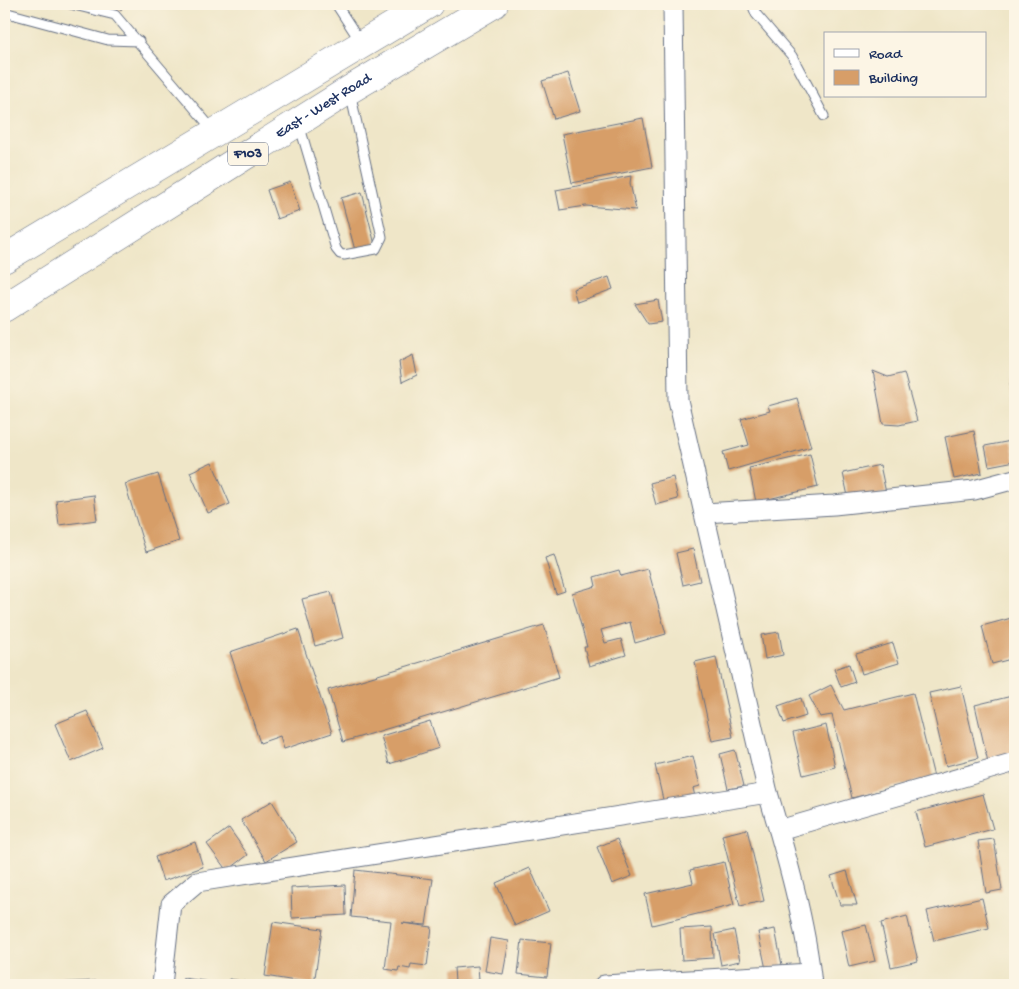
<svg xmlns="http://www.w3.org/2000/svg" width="1019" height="989" viewBox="0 0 1019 989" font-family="'Gochi Hand',sans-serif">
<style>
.building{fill:#d79e68}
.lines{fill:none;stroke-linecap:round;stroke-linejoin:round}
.service-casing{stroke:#656f83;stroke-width:11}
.minor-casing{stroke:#656f83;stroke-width:21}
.primary-casing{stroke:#656f83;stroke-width:29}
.service{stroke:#fff;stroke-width:9}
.minor{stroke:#fff;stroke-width:19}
.primary{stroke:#fff;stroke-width:28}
.labels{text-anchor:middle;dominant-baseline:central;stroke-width:5;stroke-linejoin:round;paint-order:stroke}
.shield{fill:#fcf5e5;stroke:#5e6a86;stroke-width:1}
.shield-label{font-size:14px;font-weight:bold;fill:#1b2f5e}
.street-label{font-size:15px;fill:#1b2f5e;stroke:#fcf5e5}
</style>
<rect width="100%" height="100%" fill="#fcf5e5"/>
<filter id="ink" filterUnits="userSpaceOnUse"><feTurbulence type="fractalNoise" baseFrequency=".02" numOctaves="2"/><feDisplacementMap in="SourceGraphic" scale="10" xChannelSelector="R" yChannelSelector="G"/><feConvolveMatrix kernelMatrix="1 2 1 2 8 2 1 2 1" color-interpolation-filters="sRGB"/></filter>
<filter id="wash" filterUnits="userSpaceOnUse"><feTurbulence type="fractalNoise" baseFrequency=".0096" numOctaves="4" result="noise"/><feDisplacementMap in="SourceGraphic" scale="20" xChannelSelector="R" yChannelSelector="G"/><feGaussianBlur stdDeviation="1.12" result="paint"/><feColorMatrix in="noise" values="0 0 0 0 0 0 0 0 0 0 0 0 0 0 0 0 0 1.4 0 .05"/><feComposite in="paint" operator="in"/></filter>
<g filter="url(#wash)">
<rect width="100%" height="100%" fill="#efe6c8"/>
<g id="blocks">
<g class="building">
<path d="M95,4H123L121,10Z"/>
<path d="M568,73L580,111L554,119L542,81Z"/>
<path d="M643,118L652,167L572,183L562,134Z"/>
<path d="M631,176L630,183L636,210L586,206L560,210L556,190Z"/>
<path d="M290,182L300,211L277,219L267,190Z"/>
<path d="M362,192L376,249L356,254L341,198Z"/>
<path d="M609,277L613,289L577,302L573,289Z"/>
<path d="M658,300L662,322L648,324L635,304Z"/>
<path d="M413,355L417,375L402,382L399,362Z"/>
<path d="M873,371L888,377L904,373L917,421L899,425L883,424Z"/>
<path d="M1015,382V409L1014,410L1010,383Z"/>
<path d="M797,398L811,447L728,471L723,452L749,445L741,419L770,411L768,406Z"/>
<path d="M974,431L982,473L954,479L945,437Z"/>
<path d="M1011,441L1015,461L989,466L985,446Z"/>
<path d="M810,454L818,487L756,502L749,468Z"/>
<path d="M212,462L230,504L208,513L190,472Z"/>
<path d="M880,465L886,493L849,501L843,473Z"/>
<path d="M158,474L179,541L146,552L125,484Z"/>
<path d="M673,477L678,499L656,505L650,483Z"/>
<path d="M94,495L97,520L59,525L56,500Z"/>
<path d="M693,549L700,581L683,585L676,553Z"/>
<path d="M554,555L565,591L556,594L545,558Z"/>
<path d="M648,569L666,634L635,643L630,622L601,630L605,643L621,639L626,655L589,666L584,647H587L572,593L596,586L594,577L619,570L621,576Z"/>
<path d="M331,592L343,638L315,646L302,599Z"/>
<path d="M1015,617V658L992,664L982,626Z"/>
<path d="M544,625L559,677L343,742L328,690Z"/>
<path d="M298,629L332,733L284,749L280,736L260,743L230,652Z"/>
<path d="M779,632L783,655L765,659L761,635Z"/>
<path d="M893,643L899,663L862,674L856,654Z"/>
<path d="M716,657L733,737L712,741L695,662Z"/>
<path d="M849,664L855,682L841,687L834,669Z"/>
<path d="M831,685L844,710L913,693L934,777L852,798L832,715L820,717L809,696Z"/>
<path d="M961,686L978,758L946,766L929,693Z"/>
<path d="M1012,696L1015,709V756L988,762L975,705Z"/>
<path d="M801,698L806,716L784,723L778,706Z"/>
<path d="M87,711L103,748L71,762L55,724Z"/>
<path d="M430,721L439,748L389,764L381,736Z"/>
<path d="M826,725L835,767L803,775L793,733Z"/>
<path d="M735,750L744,786L728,789L720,754Z"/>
<path d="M693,756L700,786L693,788L695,797L664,804L655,765Z"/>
<path d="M983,794L993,829L925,847L916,812Z"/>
<path d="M272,801L297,842L266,861L241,820Z"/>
<path d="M229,828L248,855L227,871L207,844Z"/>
<path d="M747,829L764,901L740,906L722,835Z"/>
<path d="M617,839L632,876L612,884L597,847Z"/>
<path d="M994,839L1002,890L986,893L978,841Z"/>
<path d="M195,842L203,867L163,881L155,857Z"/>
<path d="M724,862L734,905L652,925L645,894L693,883L690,870Z"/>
<path d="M530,868L549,911L515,926L496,883Z"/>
<path d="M355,870L433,879L426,925L402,923L432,927L427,966L411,964L410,969L399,967L398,971L385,969L391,921L351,917Z"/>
<path d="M847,871L857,905H840L831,876Z"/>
<path d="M345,885L346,915L292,918L291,888Z"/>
<path d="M982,898L989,928L934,941L927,911Z"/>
<path d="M907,916L918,961L891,967L881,923Z"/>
<path d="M273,922L322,929L314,984L265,976Z"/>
<path d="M866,925L875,961L849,967L841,931Z"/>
<path d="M712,927L713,958L682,960L680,929Z"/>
<path d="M775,929L782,965L766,969L758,932Z"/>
<path d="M734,930L740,961L721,965L715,934Z"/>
<path d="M490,938L509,941L503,974L485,971Z"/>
<path d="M522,940L551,943L547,977L518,974Z"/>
<path d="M478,966L479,980L455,982L454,968Z"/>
<path d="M183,978L225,984L229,979L255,983V985H182Z"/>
<path d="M115,980V985H54V983Z"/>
</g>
</g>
</g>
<g filter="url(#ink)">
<use href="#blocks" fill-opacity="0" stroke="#656f83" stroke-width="1"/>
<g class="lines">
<defs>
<g id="service">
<path d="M70,4L115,15L213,130"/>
<path d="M336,4L360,41"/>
<path d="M752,4L756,14L792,56L824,116"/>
<path d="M4,12L108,40L139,41"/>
<path d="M299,124L336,249L340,254L344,255L376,249L382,237L350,92"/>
</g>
<g id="minor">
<path d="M673,4L678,400L768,793C786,854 806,923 812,985"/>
<path d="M704,513L834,505L974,490L1015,479"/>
<path d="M779,830L1015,762"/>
<path d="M162,985L171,904L197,882L768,793"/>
<path d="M604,985L810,973"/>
</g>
<g id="primary">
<path d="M4,259L429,4"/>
<path id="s1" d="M4,308L349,90L494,4"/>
</g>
</defs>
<use href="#service" class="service-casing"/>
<use href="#minor" class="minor-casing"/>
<use href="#primary" class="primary-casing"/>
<use href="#service" class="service"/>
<use href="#minor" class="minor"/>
<use href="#primary" class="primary"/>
</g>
</g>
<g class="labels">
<rect class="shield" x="228" y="142.5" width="40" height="23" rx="4"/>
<g class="shield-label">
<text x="248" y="154">F103</text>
</g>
<g class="street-label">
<text stroke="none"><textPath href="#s1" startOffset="378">East - West Road</textPath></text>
</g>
</g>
<rect width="1019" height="989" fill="none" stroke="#fcf5e5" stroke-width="20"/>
<rect x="824" y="32" width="162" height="65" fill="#fcf5e5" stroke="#a2a6af"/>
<rect x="834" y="49" width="25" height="8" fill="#ffffff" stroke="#a2a6af"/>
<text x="869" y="58" font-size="15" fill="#1b2f5e">Road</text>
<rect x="834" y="70" width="25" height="15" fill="#d79e68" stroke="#a2a6af"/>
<text x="869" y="82" font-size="15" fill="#1b2f5e">Building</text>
</svg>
